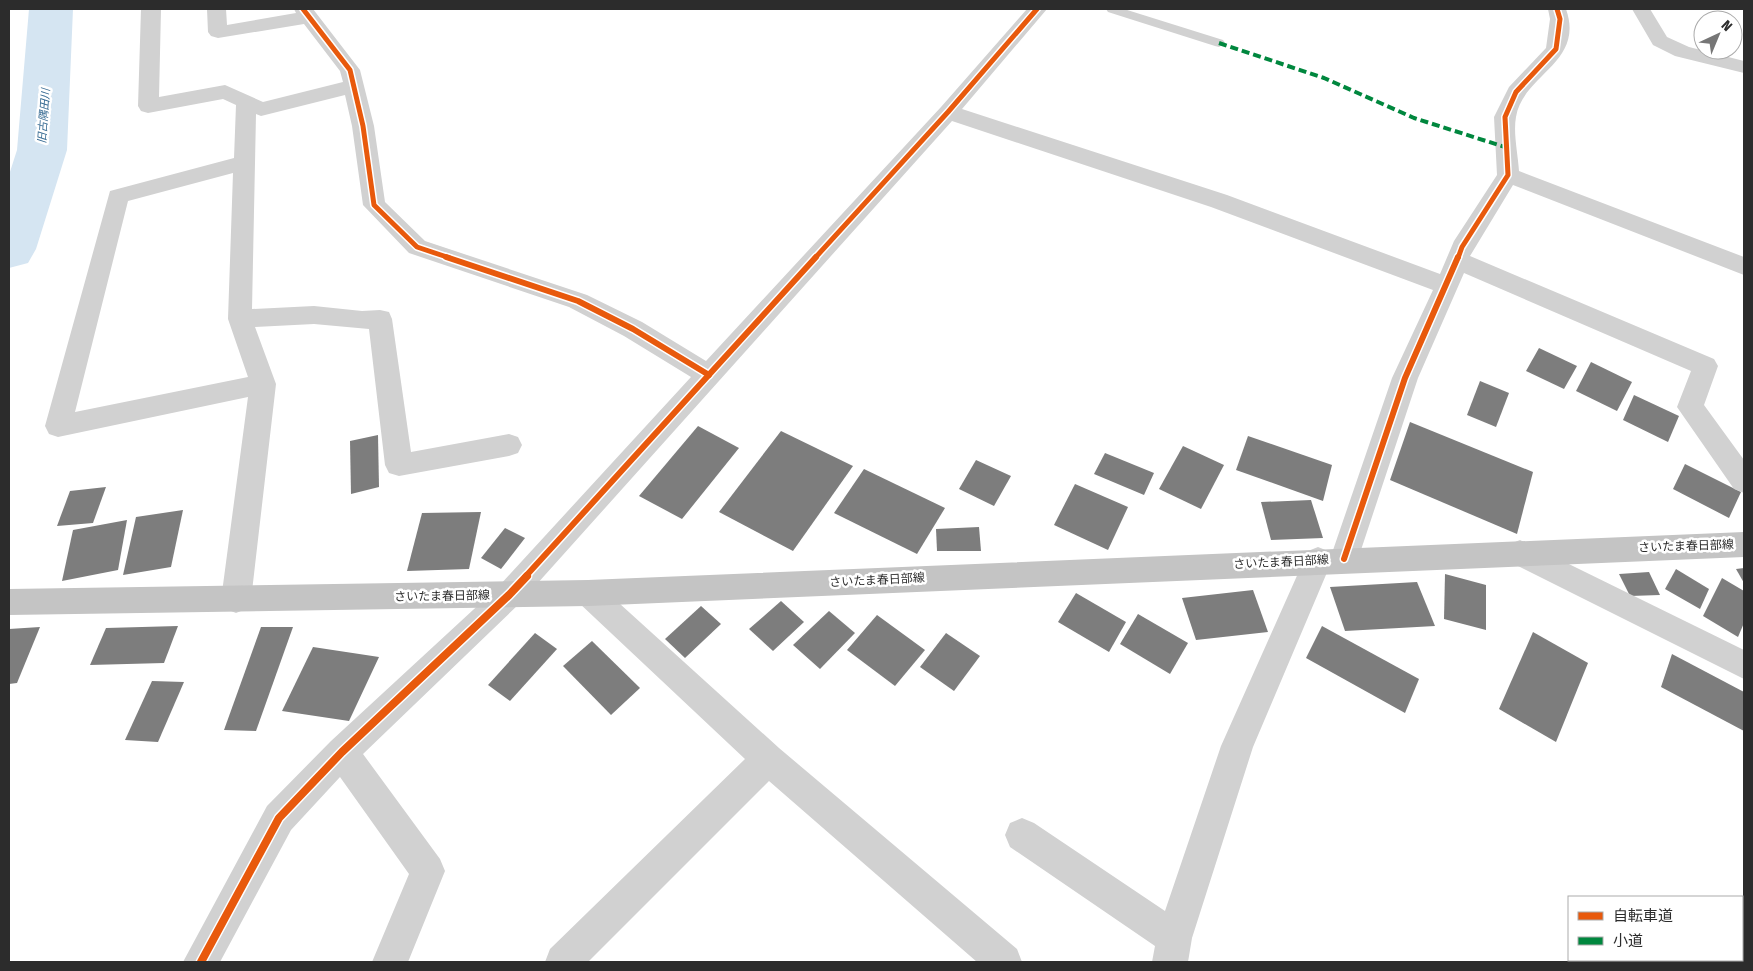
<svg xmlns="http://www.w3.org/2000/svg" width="1753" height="971" viewBox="0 0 1753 971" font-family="'Fira Sans Condensed','Noto Sans JP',sans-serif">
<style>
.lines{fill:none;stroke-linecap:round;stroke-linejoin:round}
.river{fill:#d5e5f2;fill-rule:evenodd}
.building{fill:#7d7d7d}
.service{fill:#d1d1d1;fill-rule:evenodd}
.minor{fill:#d1d1d1;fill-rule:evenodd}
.primary{fill:#c4c4c4;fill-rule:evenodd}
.quiet{stroke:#00873e;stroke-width:4;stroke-dasharray:8 4;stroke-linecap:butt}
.cycleway-far2-casing{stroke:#fff;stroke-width:8}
.cycleway-far1-casing{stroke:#fff;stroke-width:9}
.cycleway-casing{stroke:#fff;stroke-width:11}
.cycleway-far2{stroke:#e8590c;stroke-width:5}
.cycleway-far1{stroke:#e8590c;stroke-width:6}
.cycleway{stroke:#e8590c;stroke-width:8}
.labels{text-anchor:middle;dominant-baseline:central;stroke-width:5;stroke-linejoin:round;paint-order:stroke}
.far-water-label{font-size:11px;font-style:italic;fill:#366a92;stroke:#fff}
.street-label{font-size:12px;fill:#2c2c2c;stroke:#fff}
</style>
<rect width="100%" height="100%" fill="#fff"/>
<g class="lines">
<path class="river" d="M29,9H73L67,150L36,249L28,263L9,268V175L17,150Z"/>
</g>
<g class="building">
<path d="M1539,348L1577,366L1564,389L1526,371Z"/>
<path d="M1591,362L1632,382L1617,411L1576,391Z"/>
<path d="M1480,381L1509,393L1496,427L1467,415Z"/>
<path d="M1634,395L1679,416L1668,442L1623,420Z"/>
<path d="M1410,422L1533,472L1517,534L1390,480Z"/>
<path d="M698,426L739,448L682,519L639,496Z"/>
<path d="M781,431L853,466L793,551L719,512Z"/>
<path d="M378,435L379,487L351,494L350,441Z"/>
<path d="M1248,436L1332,465L1323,501L1236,470Z"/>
<path d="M1183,446L1224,465L1201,509L1159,489Z"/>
<path d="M1105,453L1154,473L1144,495L1094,474Z"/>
<path d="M976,460L1011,476L994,506L959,489Z"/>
<path d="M1685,464L1741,492L1729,518L1673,489Z"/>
<path d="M864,469L945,508L917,554L834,513Z"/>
<path d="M1075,484L1128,507L1108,550L1054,525Z"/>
<path d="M106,487L93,523L57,526L70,491Z"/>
<path d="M1311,500L1323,538L1271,540L1261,502Z"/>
<path d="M183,510L171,567L123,575L136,517Z"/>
<path d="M481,512L469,569L407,571L422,513Z"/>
<path d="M127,520L118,570L62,581L73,530Z"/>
<path d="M979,527L981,551H937L936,529Z"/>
<path d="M505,528L525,538L501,569L481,558Z"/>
<path d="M1744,568V583L1736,569Z"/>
<path d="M1676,569L1709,589L1700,609L1665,589Z"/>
<path d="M1649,572L1660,595L1630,596L1619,574Z"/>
<path d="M1445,574L1486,585V630L1444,619Z"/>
<path d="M1722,578L1744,591V623L1738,637L1703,616Z"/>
<path d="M1417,582L1435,626L1345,631L1330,587Z"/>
<path d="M1253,590L1268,632L1196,640L1182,598Z"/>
<path d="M1076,593L1126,622L1109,652L1058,622Z"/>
<path d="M781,601L804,622L773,651L749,629Z"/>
<path d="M701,606L721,624L685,658L665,639Z"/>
<path d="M829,611L855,633L820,669L793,645Z"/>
<path d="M1138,614L1188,643L1170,674L1120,644Z"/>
<path d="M877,615L925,650L895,686L847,650Z"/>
<path d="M178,626L164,663L90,665L106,628Z"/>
<path d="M1322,626L1419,679L1405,713L1306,658Z"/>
<path d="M40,627L17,683L9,684V629Z"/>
<path d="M261,627H293L256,731L224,730Z"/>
<path d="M1533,632L1588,663L1556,742L1499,709Z"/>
<path d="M535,633L557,649L510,701L488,685Z"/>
<path d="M946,633L980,656L954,691L920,667Z"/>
<path d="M592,641L640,688L611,715L563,666Z"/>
<path d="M313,647L379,657L349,721L282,711Z"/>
<path d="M1672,654L1744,692V731L1661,687Z"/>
<path d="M152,681L184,682L158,742L125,740Z"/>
</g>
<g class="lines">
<path class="service" d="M1106,9H1124L1223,40L1225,43L1219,47L1215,46L1108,12Z"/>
<g class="minor">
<path d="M141,9H161L159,97L225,85L263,102L343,82L340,71L304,24L218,38L211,36L208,32L207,9H226L227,25L296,13L294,9H313L360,70L374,126L385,202L425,241L587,295L642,322L706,361L941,107L1027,9H1047L962,109L1227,195L1440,274L1454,241L1497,175L1494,117L1509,87L1546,48L1550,19L1548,9H1566C1585,63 1523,74 1516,117C1513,133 1518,154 1519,171L1744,257V275L1513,185L1470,256L1714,359L1718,366L1704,405L1744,460V493L1734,489L1677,407L1691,371L1464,273L1418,378L1358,559L1354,568L1344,572L1334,568L1331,563L1253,747L1192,938L1188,962H1152L1155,946L1010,847L1005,835L1010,823L1022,818L1034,823L1165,911L1221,746L1308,551L1318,547L1328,551L1331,556L1392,378L1433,290L1211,207L952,121L519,604L363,754L440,859L445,871L408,962H372L409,874L340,777L291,830L220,962H183L267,806L331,741L499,586L691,377L624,336L569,307L409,253L363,205L352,126L345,95L261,116L256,114L252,309L314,306L362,311L380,310L389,312L392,319L411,452L509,434L518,437L522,445L518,453L509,456L399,476L389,473L385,465L369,329L314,324L255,327L276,384L251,600L246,609L236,613L226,609L221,600L248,397L58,437L49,434L45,426L110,191L234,158L236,105L223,99L148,113L141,111L138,106ZM233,173L228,319L248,377L75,412L128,201Z"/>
<path d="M1632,9H1650L1667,37L1689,47L1744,61V73L1675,56L1653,45Z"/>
<path d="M1520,540L1744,650V679L1510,562L1506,553L1510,544Z"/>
<path d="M588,580L598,584L779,748L1017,949L1022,962H977L769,781L588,962H545L550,949L745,759L578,602L573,593L578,584Z"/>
</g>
<path class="primary" d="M1744,532V557L588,606L9,615V589L588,580Z"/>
<path class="quiet" d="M1219,43L1324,78L1414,118L1508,148"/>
<defs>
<g id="cycleway-far2">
<path d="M303,9L350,70L363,126L374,205L417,247L450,258"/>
<path d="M815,258L948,112L1037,9"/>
<path d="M1458,258L1462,247L1508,175L1505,117L1516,92L1556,49L1560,19L1557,9"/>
</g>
<g id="cycleway-far1">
<path d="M446,257L578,301L633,329L709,375"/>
<path d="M1344,559L1405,378L1458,257"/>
<path d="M525,577L816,257"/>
</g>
<path id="cycleway" d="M201,962L279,818L342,752L509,595L527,576"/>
</defs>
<use href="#cycleway-far2" class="cycleway-far2-casing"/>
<use href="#cycleway-far1" class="cycleway-far1-casing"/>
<use href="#cycleway" class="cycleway-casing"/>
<use href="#cycleway-far2" class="cycleway-far2"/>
<use href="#cycleway-far1" class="cycleway-far1"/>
<use href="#cycleway" class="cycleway"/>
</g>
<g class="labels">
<g class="far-water-label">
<text transform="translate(44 116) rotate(-86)">旧古隅田川</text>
</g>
<g class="street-label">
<text transform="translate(1686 546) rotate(-2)">さいたま春日部線</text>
<text transform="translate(1281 562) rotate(-3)">さいたま春日部線</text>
<text transform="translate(877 580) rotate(-3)">さいたま春日部線</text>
<text transform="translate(442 596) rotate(-1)">さいたま春日部線</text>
</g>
</g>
<rect width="1753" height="971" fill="none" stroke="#2c2c2c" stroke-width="20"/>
<rect x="1568" y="896" width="175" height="65" fill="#ffffff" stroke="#ababab"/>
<rect x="1578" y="912" width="25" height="8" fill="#e8590c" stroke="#ababab"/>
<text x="1613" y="921" font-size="15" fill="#2c2c2c">自転車道</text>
<rect x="1578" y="937" width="25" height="8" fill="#00873e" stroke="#ababab"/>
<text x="1613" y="946" font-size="15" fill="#2c2c2c">小道</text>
<g transform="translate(1718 35) rotate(44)"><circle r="24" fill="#ffffff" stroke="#ababab"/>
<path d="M0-4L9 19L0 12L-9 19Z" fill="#767676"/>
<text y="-8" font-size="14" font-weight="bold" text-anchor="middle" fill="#2c2c2c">N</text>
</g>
</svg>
